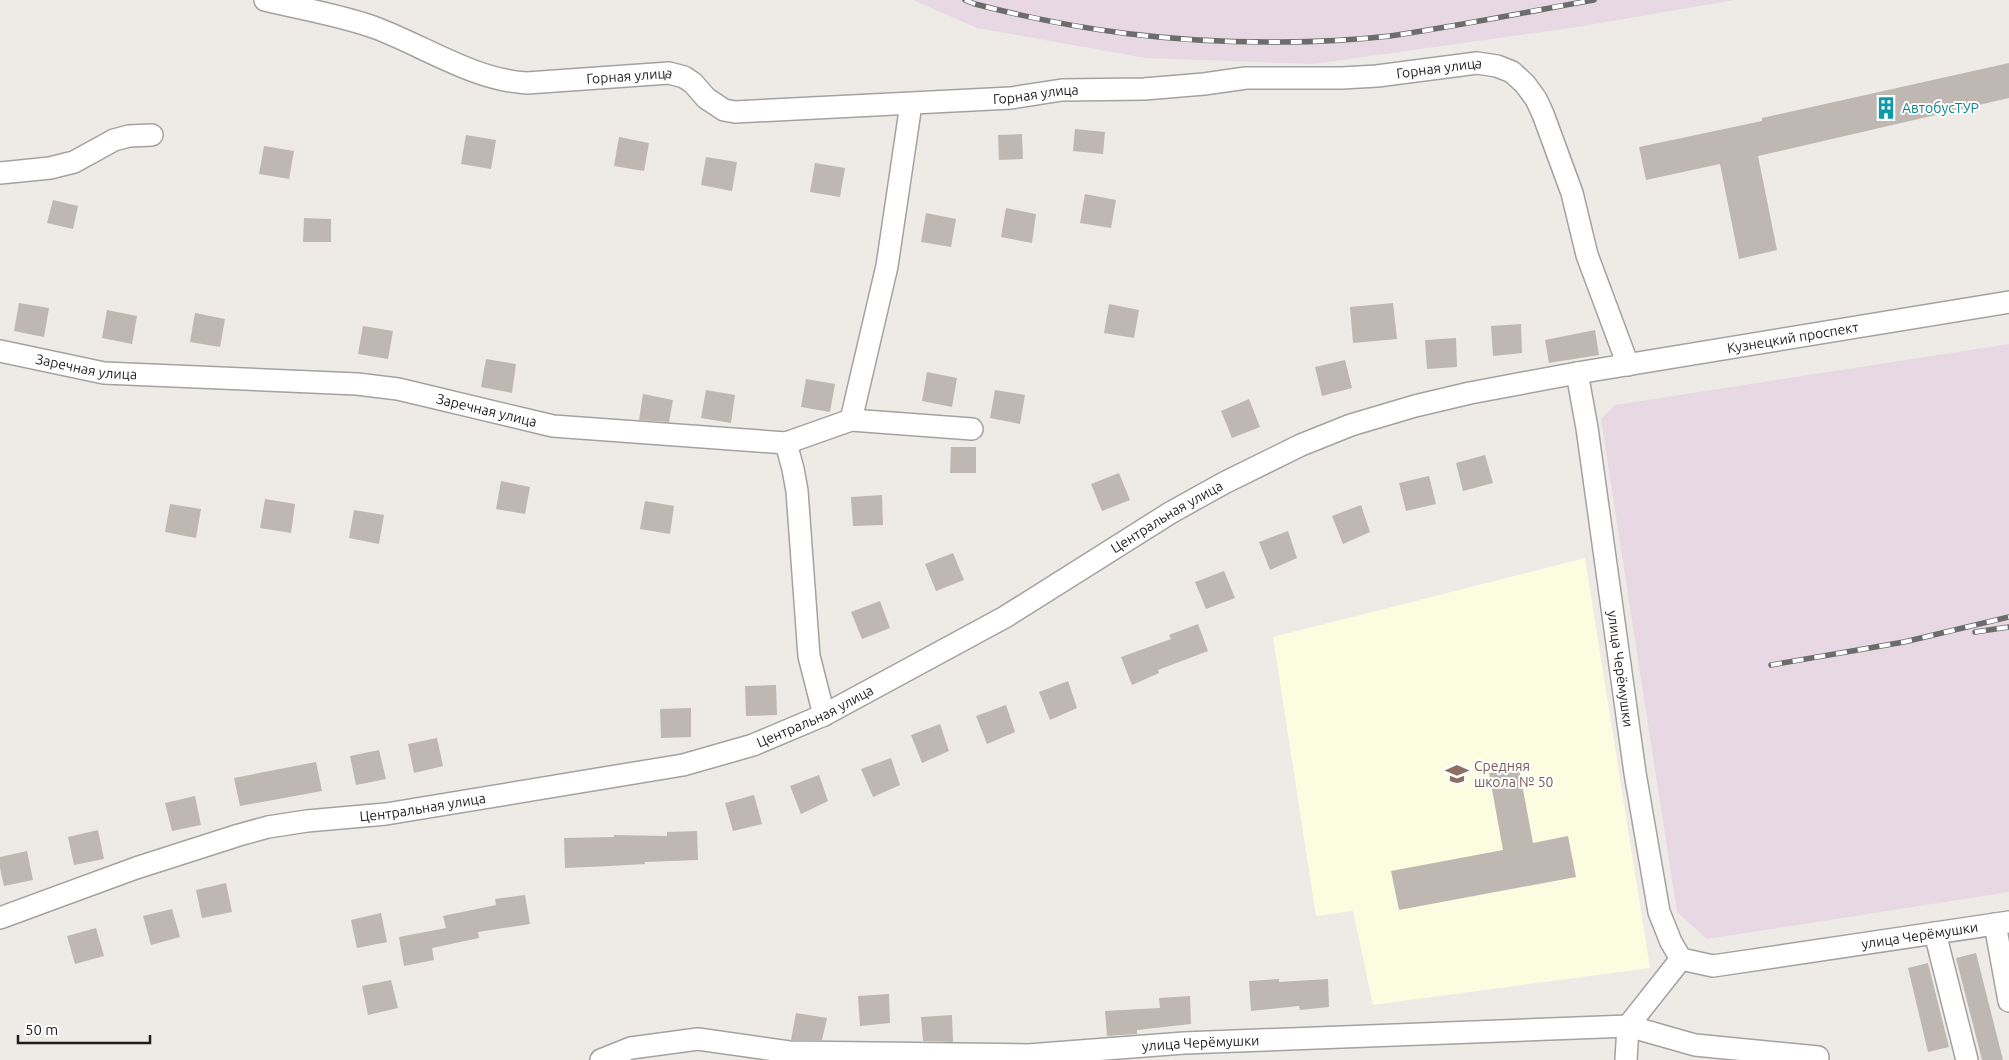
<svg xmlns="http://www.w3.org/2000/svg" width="2009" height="1060" viewBox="0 0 2009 1060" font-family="Ubuntu,sans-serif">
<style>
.industrial{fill:#e7d8e4}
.education{fill:#fcfce1}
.building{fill:#beb7b2}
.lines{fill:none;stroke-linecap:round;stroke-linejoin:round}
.minor-casing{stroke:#a2a2a2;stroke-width:24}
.minor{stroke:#fff;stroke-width:21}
.rail-casing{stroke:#6c6c6c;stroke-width:5.5}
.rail{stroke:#fff;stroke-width:4;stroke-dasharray:11;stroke-linecap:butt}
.labels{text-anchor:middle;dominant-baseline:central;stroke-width:4;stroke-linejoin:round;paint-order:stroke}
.street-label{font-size:14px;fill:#1e1e1e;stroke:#fff}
.culture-label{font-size:14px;fill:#0d838f;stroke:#fff;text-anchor:start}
.education-label{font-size:14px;fill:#785e54;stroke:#fff;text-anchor:start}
</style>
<rect width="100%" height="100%" fill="#eeebe6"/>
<g class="industrial">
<path d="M913,0H1734L1578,27L1313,64L1146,58L977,28Z"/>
<path d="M2009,344V892L1707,939L1677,912L1601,419L1615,405Z"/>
</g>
<path class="education" d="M1585,558L1650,968L1373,1005L1353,911L1316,916L1273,637Z"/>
<g class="building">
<path d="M2009,63V98L1758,156L1777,250L1739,259L1720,164L1646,180L1639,147L1762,121V118Z"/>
<path d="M1075,129L1105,132L1103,154L1073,151Z"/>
<path d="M1022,134L1023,159L999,160L998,135Z"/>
<path d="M466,135L496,140L491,169L461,164Z"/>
<path d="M619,137L649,143L644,171L614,166Z"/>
<path d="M264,146L294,151L289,179L259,174Z"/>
<path d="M706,157L737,162L732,191L701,185Z"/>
<path d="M815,163L845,168L840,197L810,192Z"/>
<path d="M1085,194L1116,200L1111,228L1080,223Z"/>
<path d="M53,200L78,206L73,229L47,223Z"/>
<path d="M1006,208L1036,214L1032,243L1001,237Z"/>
<path d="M926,213L956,219L951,247L921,242Z"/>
<path d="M304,218L331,219V242H303Z"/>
<path d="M19,303L49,308L44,337L14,331Z"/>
<path d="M1393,303L1397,339L1353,343L1350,307Z"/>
<path d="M1109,304L1139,310L1134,338L1104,333Z"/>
<path d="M107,310L137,316L132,344L102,338Z"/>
<path d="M195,313L225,319L220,347L190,342Z"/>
<path d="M1521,324L1522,353L1493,356L1491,326Z"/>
<path d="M363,326L393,331L388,359L358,354Z"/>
<path d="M1595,330L1599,355L1549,363L1545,340Z"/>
<path d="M1456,338L1457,367L1427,369L1425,340Z"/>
<path d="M486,359L516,364L512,393L481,387Z"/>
<path d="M1345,360L1352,388L1322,396L1315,367Z"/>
<path d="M927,372L957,378L952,407L922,401Z"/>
<path d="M806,379L835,384L830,412L801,407Z"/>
<path d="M706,390L735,395L731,423L701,418Z"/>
<path d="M995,390L1025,395L1020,424L990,418Z"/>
<path d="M643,394L673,400L669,422L639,420Z"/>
<path d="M1249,399L1260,427L1232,438L1221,411Z"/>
<path d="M951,447H976V473H950Z"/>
<path d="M1485,455L1493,483L1463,491L1456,463Z"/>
<path d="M1119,473L1130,500L1102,511L1091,484Z"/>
<path d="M1429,476L1436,504L1406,511L1399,483Z"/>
<path d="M501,481L530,487L525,514L496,509Z"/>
<path d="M882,495L883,525L853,526L851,497Z"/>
<path d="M265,499L295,504L291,533L260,528Z"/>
<path d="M645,501L674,506L670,534L640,529Z"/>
<path d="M170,504L201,509L196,538L165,532Z"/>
<path d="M1361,505L1370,532L1343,544L1332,516Z"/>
<path d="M354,510L384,515L379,544L349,538Z"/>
<path d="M1288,531L1297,558L1270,570L1259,542Z"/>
<path d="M953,553L964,580L936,591L925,564Z"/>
<path d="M1224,571L1235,598L1206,609L1195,582Z"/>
<path d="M880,601L890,628L862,639L851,612Z"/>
<path d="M1198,624L1208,651L1158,670L1159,673L1132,685L1121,657L1171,639L1169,635Z"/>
<path d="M1068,681L1077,708L1050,720L1039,692Z"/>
<path d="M776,685L777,715L746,716L745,686Z"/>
<path d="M1006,705L1015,732L987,744L976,716Z"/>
<path d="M691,708V737L661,738L660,709Z"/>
<path d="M940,724L949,751L922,763L911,735Z"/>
<path d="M437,738L443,766L414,773L408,744Z"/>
<path d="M379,750L386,779L356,785L350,756Z"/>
<path d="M891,758L900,785L873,797L861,769Z"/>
<path d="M316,762L322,791L240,806L234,778Z"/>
<path d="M1519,768L1533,843L1568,836L1576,877L1399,910L1391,871L1503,850L1489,773Z"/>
<path d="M819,775L828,801L801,814L790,786Z"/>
<path d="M754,795L762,824L733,831L725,803Z"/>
<path d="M195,796L201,825L172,831L165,803Z"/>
<path d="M98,830L104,859L74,865L68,837Z"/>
<path d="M697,831L698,860L645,862V864L610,866L565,868L564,838L614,837V835L667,836V832Z"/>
<path d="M27,851L33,880L4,886L0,868V857Z"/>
<path d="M226,883L232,912L202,918L196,890Z"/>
<path d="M525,895L530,924L478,932L479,938L432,948L434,960L404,966L399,937L446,928L443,916L496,905L495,899Z"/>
<path d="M172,909L180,937L151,945L143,916Z"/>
<path d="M381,913L387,942L357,948L351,920Z"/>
<path d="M96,928L104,956L75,964L67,936Z"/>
<path d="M1976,953L2003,1060H1982L1956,958Z"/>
<path d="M1928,963L1949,1047L1928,1052L1908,968Z"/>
<path d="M1279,979V982L1328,979L1329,1007L1300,1010L1299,1006L1251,1011L1249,981Z"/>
<path d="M391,980L398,1008L368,1015L362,986Z"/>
<path d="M889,994L890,1023L860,1026L858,996Z"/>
<path d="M1190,996L1191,1024L1137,1030V1034L1107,1036L1105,1011L1160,1008L1159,998Z"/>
<path d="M796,1013L827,1018L822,1040H791Z"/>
<path d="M952,1015L953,1042L923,1041L921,1017Z"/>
</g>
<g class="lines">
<defs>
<g id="minor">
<path id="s1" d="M265,0C302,9 341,15 376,28C426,47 474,80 527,83L669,73L684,77L693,83L706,98L724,110L735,112L1011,98L1062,90L1144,89L1204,84L1246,78H1342L1377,76L1477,63L1497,66L1512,72L1525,84L1536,99L1543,114L1572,193L1587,255L1628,365"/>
<path d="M0,173L50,168L74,162L114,140L129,136L152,135"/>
<path id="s2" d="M0,351L104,373L357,384L398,389L553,426L786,443L851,420L972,429"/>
<path id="s3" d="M1577,373L1587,428L1635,773L1659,912L1671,942L1681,959L1713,966L2009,922"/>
<path d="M851,420L887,266L911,104"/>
<path d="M786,443L793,469L797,491L809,656L824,715"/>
<path id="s4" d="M0,918L136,868L239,835L268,827L307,821L386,814L683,765L753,745L824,715L1005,617L1170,513L1224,483L1301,445L1351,425L1415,406L1470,393L1577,373L2009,302"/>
<path d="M1995,924L2009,1001"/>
<path d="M1935,933L1967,1060"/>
<path id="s5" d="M601,1060L631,1048L698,1039L789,1052L1028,1055L1184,1043L1628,1026L1681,959"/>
<path d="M1626,1060L1628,1026L1695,1045L1818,1057"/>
</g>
</defs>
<use href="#minor" class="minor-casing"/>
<use href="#minor" class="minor"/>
<defs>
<g id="rail">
<path d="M965,0L975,4C1079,31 1173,43 1281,42C1317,42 1354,40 1390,36C1458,26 1526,12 1594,0"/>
<path d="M1975,632L2009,627"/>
<path d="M1771,665L1904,642L2009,617"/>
</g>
</defs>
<use href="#rail" class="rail-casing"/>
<use href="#rail" class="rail"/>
</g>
<defs>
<symbol id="building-bare" viewBox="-9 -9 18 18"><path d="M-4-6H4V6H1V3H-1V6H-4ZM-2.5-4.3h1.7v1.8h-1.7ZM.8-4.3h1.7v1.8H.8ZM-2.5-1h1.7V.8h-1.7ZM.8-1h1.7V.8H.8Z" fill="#0f9aa8" stroke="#fff" stroke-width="2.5" paint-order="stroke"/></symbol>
<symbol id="school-bare" viewBox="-9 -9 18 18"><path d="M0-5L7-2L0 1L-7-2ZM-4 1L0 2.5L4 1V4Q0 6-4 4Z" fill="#8d6e63" stroke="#fff" stroke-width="2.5" paint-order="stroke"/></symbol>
</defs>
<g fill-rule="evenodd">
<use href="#building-bare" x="1870" y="92" width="32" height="32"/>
<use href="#school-bare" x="1441" y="758" width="32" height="32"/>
</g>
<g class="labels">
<g class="street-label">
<text stroke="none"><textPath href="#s1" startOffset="1204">Горная улица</textPath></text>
<text stroke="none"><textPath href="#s1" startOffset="379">Горная улица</textPath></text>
<text stroke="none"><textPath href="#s1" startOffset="799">Горная улица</textPath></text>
<text stroke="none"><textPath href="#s4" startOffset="1906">Кузнецкий проспект</textPath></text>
<text stroke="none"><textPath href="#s2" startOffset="88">Заречная улица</textPath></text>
<text stroke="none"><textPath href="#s2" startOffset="492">Заречная улица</textPath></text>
<text stroke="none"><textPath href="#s4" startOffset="1249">Центральная улица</textPath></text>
<text stroke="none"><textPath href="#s3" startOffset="299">улица Черёмушки</textPath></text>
<text stroke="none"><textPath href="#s4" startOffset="844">Центральная улица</textPath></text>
<text stroke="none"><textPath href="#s4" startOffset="439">Центральная улица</textPath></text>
<text stroke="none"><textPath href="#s3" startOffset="839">улица Черёмушки</textPath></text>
<text stroke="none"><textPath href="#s5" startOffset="604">улица Черёмушки</textPath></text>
</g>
<g class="culture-label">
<text x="1902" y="108">АвтобусТУР</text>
</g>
<g class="education-label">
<text x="1474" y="766">Средняя<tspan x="1474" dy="16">школа № 50</tspan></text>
</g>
</g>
<path d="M18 1035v8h132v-8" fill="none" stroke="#1e1e1e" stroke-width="2.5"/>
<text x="25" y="1035" font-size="15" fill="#1e1e1e" stroke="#ffffff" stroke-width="4" paint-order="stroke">50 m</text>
</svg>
